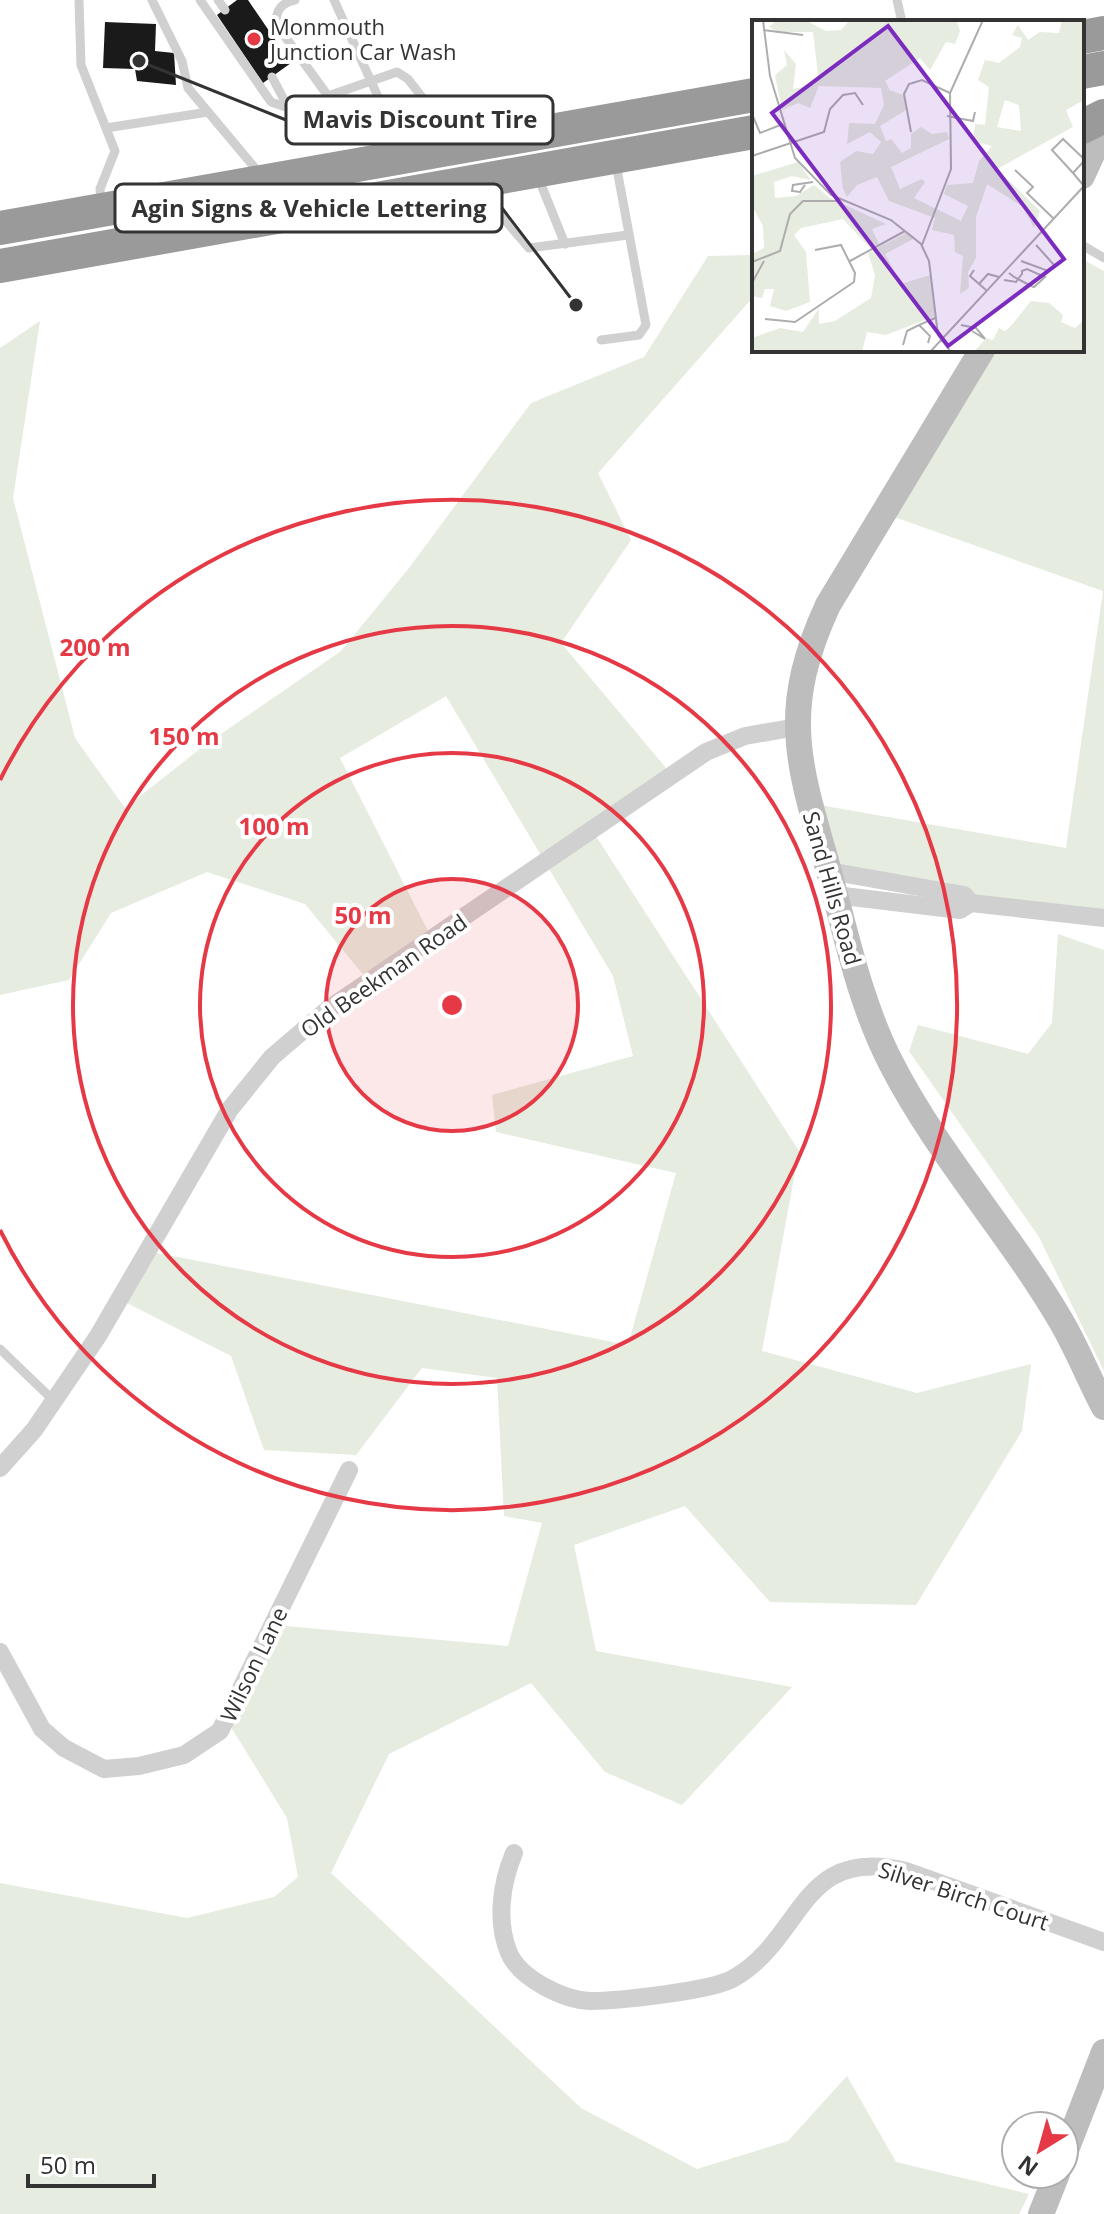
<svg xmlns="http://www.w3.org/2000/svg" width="1104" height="2214" viewBox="0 0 1104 2214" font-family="'Open Sans',sans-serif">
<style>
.green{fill:#e6ecdf}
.building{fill:#1a1a1a}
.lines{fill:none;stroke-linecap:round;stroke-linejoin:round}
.lane{stroke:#d0d0d0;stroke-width:9}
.street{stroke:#d0d0d0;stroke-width:18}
.secondary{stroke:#bdbdbd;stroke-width:26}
.highway{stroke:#9a9a9a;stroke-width:34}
.ring{fill:none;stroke:#e63946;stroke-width:4}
.poi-dot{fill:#e63946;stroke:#fff;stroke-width:3}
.labels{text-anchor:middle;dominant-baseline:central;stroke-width:8;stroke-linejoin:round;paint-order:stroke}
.poi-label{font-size:22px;fill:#333;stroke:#fff;text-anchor:start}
.street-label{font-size:22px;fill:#333;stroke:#fff}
.inset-road{fill:none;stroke:#adadad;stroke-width:2}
.view{fill:#7b2cbf;fill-opacity:0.15;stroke:#7b2cbf;stroke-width:4}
.inset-edge{fill:none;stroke:#333;stroke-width:4}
.centre{fill:#e63946;stroke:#fff;stroke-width:4}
.ring-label{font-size:24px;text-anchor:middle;font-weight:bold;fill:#e63946;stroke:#fff;stroke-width:8;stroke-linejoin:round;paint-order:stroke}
.leader{fill:none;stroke:#333;stroke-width:3}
.callout-dot{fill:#333;stroke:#fff;stroke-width:3}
.callout{fill:#fff;stroke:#333;stroke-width:3}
.callout-label{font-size:24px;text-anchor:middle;font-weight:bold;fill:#333}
</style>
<rect width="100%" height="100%" fill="#fff"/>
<g class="green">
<path d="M754,255V296L598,473L631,540L561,643L672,775L594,833L799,1151L762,1351L917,1393L1031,1364L1022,1431L916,1605L770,1602L685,1506L574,1545L596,1651L792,1687L682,1805L605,1772L531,1683L389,1754L331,1873L581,2108L697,2169L788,2141L847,2076L896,2162L1029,2194L1019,2214H0V1883L187,1918L274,1897L298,1877L287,1818L223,1714L274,1625L508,1646L542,1523L504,1516L497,1378L422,1368L356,1455L264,1450L231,1356L125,1302L152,1252L628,1345L676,1173L496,1132L492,1095L633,1056L613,976L446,696L340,758L432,939L370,983L305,904L207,872L111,913L69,980L0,995V348L40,321L13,498L75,738L125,808L205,745L341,651L409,568L531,403L644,357L708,256Z"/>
<path d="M1082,259L1104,271V917L824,870L808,803L1066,848L1103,591L883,513L979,350H1082Z"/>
<path d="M1058,934L1104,950V1371L1039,1237L909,1051L918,1025L1028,1054L1052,1023Z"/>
</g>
<g class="building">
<path d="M237,0H248L291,63L263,83L217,15Z"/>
<path d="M105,22L156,24L155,51L174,53L176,85L137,81L135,69L103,68Z"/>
</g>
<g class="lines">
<g class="lane">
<path d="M79,0L81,65L115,151L100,189L101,202"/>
<path d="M152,0L182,61L188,88L260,174"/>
<path d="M200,0L271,102L306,114L328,96L397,72L408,79L456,141"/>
<path d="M218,0L225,10"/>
<path d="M295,0C281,3 276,10 276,24L328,96"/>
<path d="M334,0L385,112L395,151"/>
<path d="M897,0L902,22"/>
<path d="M272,77L290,111"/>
<path d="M106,128L208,112"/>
<path d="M538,177L565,244"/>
<path d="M479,190L529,248L628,235"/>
<path d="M1082,245L1104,258"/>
<path d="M601,340L639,335L646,325L616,164"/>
<path d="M0,1349L54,1401"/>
</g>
<g class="street">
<path d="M829,871L964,895L971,903L1104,918"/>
<path d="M835,895L960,910L971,903"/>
<path d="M0,1468L34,1430L98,1336L230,1109L272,1057L327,1010L706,752L745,736L797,727"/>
<path d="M0,1652L42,1729L64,1748L104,1769L139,1766L184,1755L220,1731L349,1470"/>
<path d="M514,1853C501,1884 496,1922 509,1953C520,1979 564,2000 590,2001C617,2001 713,1991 734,1978C805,1937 799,1845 906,1871L1104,1942"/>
</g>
<g class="secondary">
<path d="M1082,176L1104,128"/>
<path d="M982,350L828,605C779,711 798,763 828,868C846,934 860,1003 891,1063C938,1155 1009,1232 1061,1321C1077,1348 1089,1379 1104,1407"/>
<path d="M1064,2155L1104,2052"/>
<path d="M1041,2214L1057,2174"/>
</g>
<g class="highway">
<path d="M1082,37L1104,33"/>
<path d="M1082,72L1104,68"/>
<path d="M1082,127L1104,116"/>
<path d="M0,228L754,95"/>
<path d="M0,266L754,132"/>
</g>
</g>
<circle cx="452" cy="1005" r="126" fill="#e63946" fill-opacity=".12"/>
<g class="ring">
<circle cx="452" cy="1005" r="126"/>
<circle cx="452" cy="1005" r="252"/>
<circle cx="452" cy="1005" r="379"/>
<path d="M0 780A505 505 0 1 1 0 1230"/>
</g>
<circle class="poi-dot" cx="254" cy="39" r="8"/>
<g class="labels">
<g class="poi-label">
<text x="270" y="26">Monmouth<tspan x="270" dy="25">Junction Car Wash</tspan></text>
</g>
<g class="street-label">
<text transform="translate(833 888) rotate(74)">Sand Hills Road</text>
<text transform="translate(383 975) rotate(-35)">Old Beekman Road</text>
<text transform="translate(253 1664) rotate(-64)">Wilson Lane</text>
<text transform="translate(964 1895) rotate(18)">Silver Birch Court</text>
</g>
</g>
<g transform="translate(752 20)">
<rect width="332" height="332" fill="#fff"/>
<path d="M25,0H53L74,11L89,10L98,0H204L208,11L203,24L194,22L178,50L168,38L133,61L138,70L153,76L154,90L128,106L134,121L139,119L150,133L159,128V114L169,107L180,114L195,112L197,119L139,147L148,169L170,159L173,162L162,178L209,201L216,186L192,174L195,165L221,163L227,141L240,126L221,121L223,104L233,105L237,67L226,60L233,40L247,43L268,27L270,18L260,15L266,5L276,20L288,12L307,13L310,0H332V80L314,90L321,107L245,149L288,191L282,208L271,187L235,164L224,197V238L216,252L217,268L208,274L211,236L203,232L202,215L180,210L183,198L137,181L125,157L105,165L95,177L91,169L88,142L104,131L121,134L129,122L118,112L95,124L97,103L123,104L132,85L129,68L67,66L58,88L46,83L30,90L23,55L35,45L32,30L44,44L41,69L56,66L66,55L61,12H26L17,7ZM253,80L267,85L269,111L245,107ZM46,142L59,160L40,156L22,162L23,178L44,176L62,165L78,178L134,204L120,209L127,224L117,227L91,199L49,208L42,215L54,232L58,282L34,291L18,286L22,269H13L10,278L0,276V234L12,228L11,206L0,186V156ZM156,212L163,218L133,234L149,264L178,255L183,296L134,315L115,312L110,332H0V318L28,308L51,312L67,288V304L83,301L119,278L123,255L116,233ZM279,281L297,283L311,295L309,302L323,308L332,300V332H222L234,318L241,320L247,308L253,311L259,306Z" fill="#e6ecdf" fill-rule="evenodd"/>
<path class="inset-road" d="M11,0L18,56L43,138L79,175L139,200L169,224L177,241L186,315L199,332M11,10L51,15M0,94L8,113L31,104M195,96L221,101L223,92M159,112L152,74L157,64L170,60L198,73M0,136L72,112L78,89L91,75L103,73L111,85M332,141L321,153L332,166M263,150L281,167L275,173L301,198M321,153L300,130L311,119L332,139M53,165L48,172L40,171L41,165L61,162M170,225L199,149L198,73L231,0M98,241L153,211M269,241L296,251L303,246L284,225M0,242L28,231L38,194L51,181H88M222,250L218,256L234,270M252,260L264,262L266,259L270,254V251L275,249L293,257L282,267L279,266L266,259L262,257L257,253M0,263L12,241M227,264L236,254L247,257M13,299L43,302L102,262L103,253L89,225L63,230M209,305L224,308L233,319L220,311M176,323L178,316L167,305L183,298M151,325L155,311L167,305M178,332L332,166"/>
<path class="view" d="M136,6L312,239L196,326L20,93Z"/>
<rect width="332" height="332" class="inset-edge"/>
</g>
<circle cx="452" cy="1005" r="12" class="centre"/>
<g class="ring-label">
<text x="95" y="656">200 m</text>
<text x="184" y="745">150 m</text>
<text x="274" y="835">100 m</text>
<text x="363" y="924">50 m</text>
</g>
<path class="leader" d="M139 61L286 120M576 305L502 208"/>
<g class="callout-dot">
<circle cx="139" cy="61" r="8"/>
<circle cx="576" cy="305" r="8"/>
</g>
<g class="callout">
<rect x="286" y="96" width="267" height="48" rx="8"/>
<rect x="115" y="184" width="387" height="48" rx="8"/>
</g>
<g class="callout-label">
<text x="420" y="128">Mavis Discount Tire</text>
<text x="309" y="217">Agin Signs &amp; Vehicle Lettering</text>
</g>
<g transform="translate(1040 2150) rotate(217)"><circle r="38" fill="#ffffff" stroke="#adadad" stroke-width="2"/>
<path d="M0-6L14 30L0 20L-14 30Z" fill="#e63946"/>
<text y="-12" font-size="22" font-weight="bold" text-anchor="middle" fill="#333333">N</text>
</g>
<path d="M28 2174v12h126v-12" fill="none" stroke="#333333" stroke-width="4"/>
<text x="40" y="2174" font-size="24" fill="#333333" stroke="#ffffff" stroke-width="6" paint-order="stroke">50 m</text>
</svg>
